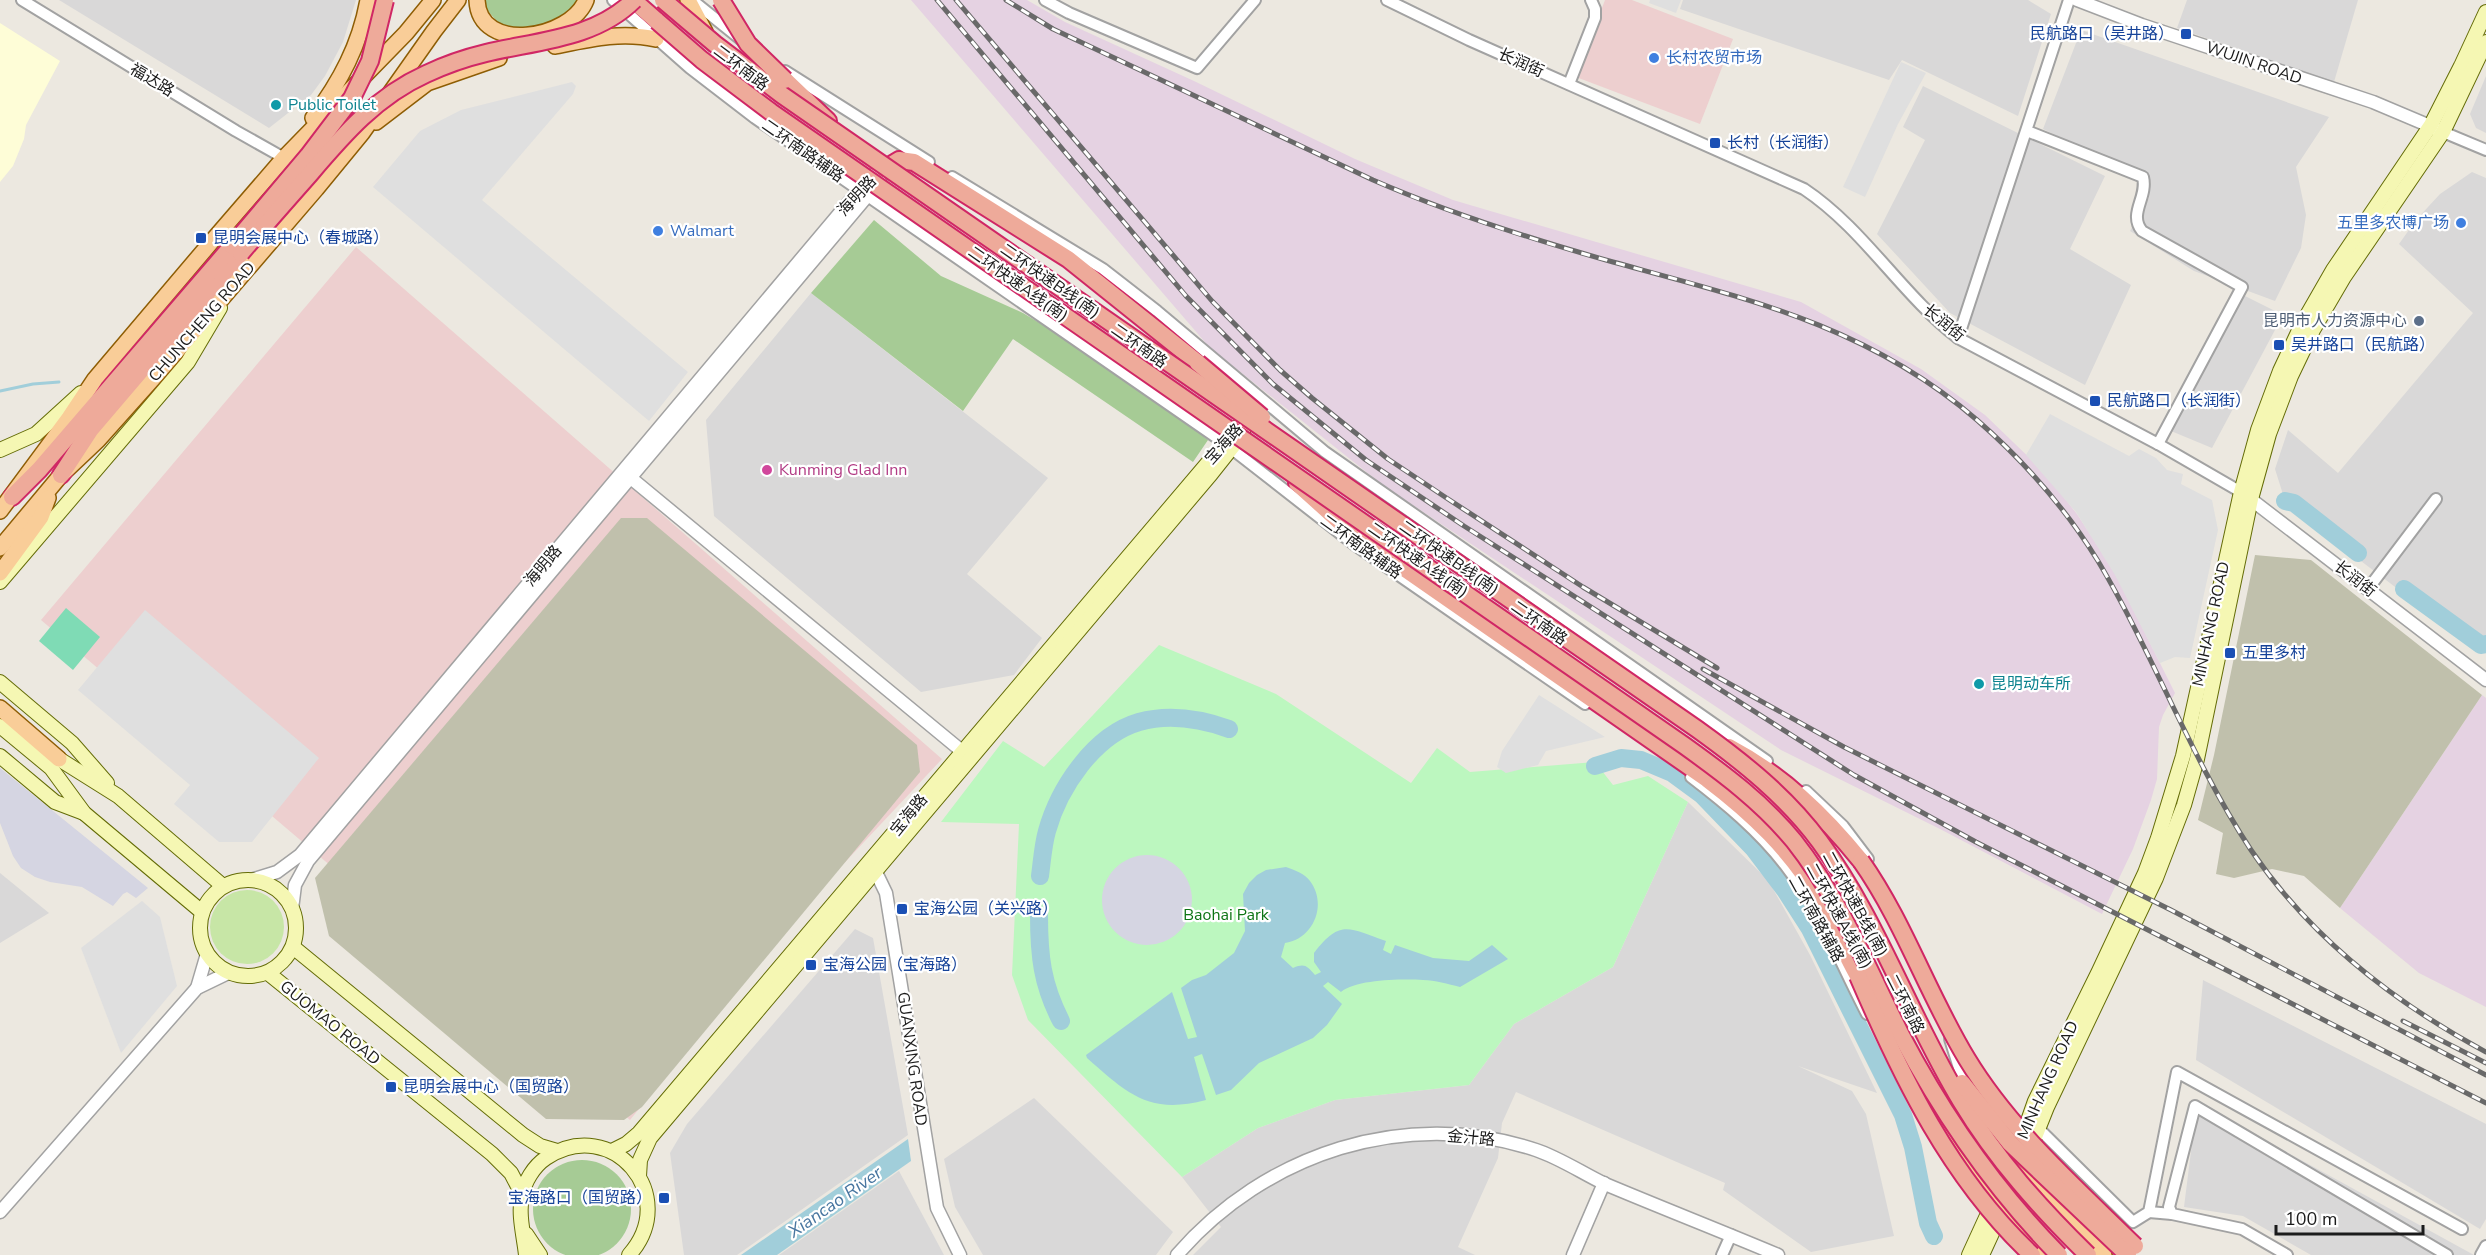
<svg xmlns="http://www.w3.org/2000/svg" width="2486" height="1255" viewBox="0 0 2486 1255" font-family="'Nunito Sans','Noto Sans SC',sans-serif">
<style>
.residential{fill:#d9d8d8}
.commercial{fill:#edcfcf}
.industrial{fill:#e5d2e2}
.education{fill:#fefdd7}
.construction{fill:#c0c0ac}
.grass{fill:#c7e6a6}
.forest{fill:#a6cb95}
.park{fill:#bcf7bf}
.pitch{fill:#7fdbb5}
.parking{fill:#dfdfdf}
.plaza{fill:#d5d5e2}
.water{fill:#a1ceda}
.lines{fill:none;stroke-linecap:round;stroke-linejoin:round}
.stream{stroke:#a1ceda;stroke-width:3}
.river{stroke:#a1ceda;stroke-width:18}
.minor-casing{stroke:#a2a2a2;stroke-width:14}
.tertiary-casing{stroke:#a2a2a2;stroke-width:15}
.secondary-casing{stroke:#646c07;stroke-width:16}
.primary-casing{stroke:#8e5d04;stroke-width:18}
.trunk-casing{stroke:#d02765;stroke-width:20}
.minor{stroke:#fff;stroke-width:10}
.tertiary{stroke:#fff;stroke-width:12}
.secondary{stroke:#f5f7b3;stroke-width:14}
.primary{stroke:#f9cd98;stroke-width:15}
.trunk{stroke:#eeaa9a;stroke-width:16}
.rail-casing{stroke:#696969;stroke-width:5}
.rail{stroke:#fff;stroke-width:3;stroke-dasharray:9;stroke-linecap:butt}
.trunk-bridge-casing{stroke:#d02765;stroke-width:20;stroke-linecap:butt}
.trunk-bridge{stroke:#eeaa9a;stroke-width:16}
.transit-dot{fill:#1a4fb4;stroke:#fff;stroke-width:2}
.shop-dot{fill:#3f7fe0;stroke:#fff;stroke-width:2}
.culture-dot{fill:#0f9aa8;stroke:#fff;stroke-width:2}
.service-dot{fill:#5c6f8a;stroke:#fff;stroke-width:2}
.hotel-dot{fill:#d1479c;stroke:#fff;stroke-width:2}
.labels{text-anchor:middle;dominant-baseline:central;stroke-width:4.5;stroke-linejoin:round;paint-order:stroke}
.transit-label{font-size:16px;fill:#164399;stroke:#fff;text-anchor:start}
.shop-label{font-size:16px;fill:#366cbe;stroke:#fff;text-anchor:start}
.street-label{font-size:16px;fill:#1b1b1b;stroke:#fff}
.culture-label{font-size:16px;fill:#0d838f;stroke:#fff;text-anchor:start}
.service-label{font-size:16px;fill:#4e5e75;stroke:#fff;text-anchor:end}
.hotel-label{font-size:16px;fill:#b23c85;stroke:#fff;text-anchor:start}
.park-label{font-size:16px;fill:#0d7414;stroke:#fff}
.water-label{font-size:18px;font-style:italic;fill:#4876a0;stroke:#fff}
</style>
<rect width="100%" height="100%" fill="#ece8e0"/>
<g class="residential">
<path d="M59,0H356L343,42L325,76L311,95L269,128Z"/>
<path d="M1683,0H2028L2051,14L2018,116L1902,60L1889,80L1680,9Z"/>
<path d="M2187,0H2358L2334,82L2177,28Z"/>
<path d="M2081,30L2329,117L2296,167L2306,215L2301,248L2275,301L2194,271L2130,231L2149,198L2150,182L2043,129Z"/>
<path d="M2486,76V133L2476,128L2470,114Z"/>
<path d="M1923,86L2105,176L2070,249L2131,285L2085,385L1950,313L1877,234L1925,140L1903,127Z"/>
<path d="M2472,172L2486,178V648L2478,650L2286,504L2275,469L2288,430L2338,473L2473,313L2399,244L2416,220L2440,194Z"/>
<path d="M811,293L1048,478L967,574L1042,638L1014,675L921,692L714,516L706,420Z"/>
<path d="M2243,295L2283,315L2212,448L2171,431Z"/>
<path d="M1688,802L1768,880L1810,955L1877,1093L1798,1066L1852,1091L1866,1114L1894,1236L1811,1252L1723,1190L1725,1183L1516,1092L1502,1123L1498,1158L1458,1247L1475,1255H1193L1221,1227L1182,1177L1258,1128L1335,1100L1469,1085L1514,1024L1613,967Z"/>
<path d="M0,873L49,913L0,943Z"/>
<path d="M855,929L873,938L908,1135L737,1255H684L670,1153L687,1124Z"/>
<path d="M2203,980L2486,1124V1219L2480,1229L2196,1060Z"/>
<path d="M1034,1098L1173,1232L1156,1255H983L955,1207L944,1159Z"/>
<path d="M2197,1103L2474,1255H2311L2243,1216L2184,1207Z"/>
<path d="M899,1171L944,1255H779Z"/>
</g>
<g class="commercial">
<path d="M1605,0H1632L1733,39L1700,124L1576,77Z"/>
<path d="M356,247L942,759L802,908L630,1120L41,620Z"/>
</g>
<g class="industrial">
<path d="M911,0H1027L1065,22L1194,81L1355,159L1453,200L1801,302L1921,369L1985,415L2041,469L2077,514L2115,573L2175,693L2163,715L2159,727L2157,779L2151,800L2133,849L2102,914L1940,829L1781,750L1384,486L1210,348Z"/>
<path d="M2482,695L2486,698V1007L2419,973L2340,908Z"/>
</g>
<path class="education" d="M0,23L60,61L26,125L24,139L13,166L0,182Z"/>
<g class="construction">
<path d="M621,518H647L917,745L920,772L642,1107L624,1120L546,1119L329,936L315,878Z"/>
<path d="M2255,555L2311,560L2482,695L2340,908L2304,876L2272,869L2234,878L2216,874L2223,833L2198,820L2214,755Z"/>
</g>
<circle class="grass" cx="247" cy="927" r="37"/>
<g class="forest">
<path d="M484,0H578L570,14L529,30L502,27L487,10Z"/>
<path d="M874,220L941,276L1023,313L1121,372L1208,440L1193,462L1013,339L963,411L811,293Z"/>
<circle cx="582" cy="1209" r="49"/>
</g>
<path class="park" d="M1159,645L1276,694L1411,783L1437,748L1470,772L1595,762L1613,785L1648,776L1688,802L1613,967L1514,1024L1469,1085L1335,1100L1258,1128L1182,1177L1028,1020L1012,975L1019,824L941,822L1003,741L1044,767Z"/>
<path class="pitch" d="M66,608L100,637L73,670L39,641Z"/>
<g class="parking">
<path d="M1650,0H1681L1676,13L1649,3Z"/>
<path d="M1901,62L1926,73L1898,124L1865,197L1843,187Z"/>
<path d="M572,82L576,86L573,94L482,200L688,372L649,421L373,187L420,131L461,110Z"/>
<path d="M2050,414L2129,456L2139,449L2156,458L2167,470L2183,474L2181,484L2212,500L2218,530L2190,658L2175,657L2160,663L2115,575L2076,512L2026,455Z"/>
<path d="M145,610L319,758L252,842H219L174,804L190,785L78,690Z"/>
<path d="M1539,695L1605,737L1546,751L1538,765L1506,773L1497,767L1502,751Z"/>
<path d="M142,901L160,917L177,986L121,1053L81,948Z"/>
</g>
<g class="plaza">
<path d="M0,768L148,888L136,898L127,892L123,894L113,906L82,887L50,882L35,877L21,868L13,856L0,823Z"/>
<circle cx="1147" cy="900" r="45"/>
</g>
<g class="water">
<path d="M1286,867C1295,870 1305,874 1310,881C1328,905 1313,939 1285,943L1281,957L1293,968C1305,963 1307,966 1315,975L1321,972L1314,962V953C1341,918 1349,929 1386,941L1383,950L1391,954L1395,945L1433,958L1469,961L1492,945L1508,959L1460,987C1448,984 1435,980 1423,980C1403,979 1357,979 1341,992L1328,982L1323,986L1342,1004L1327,1025L1313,1038L1259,1063L1231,1090L1216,1095L1202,1054L1194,1057L1206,1100C1149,1115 1128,1094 1087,1058L1086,1055L1172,992L1188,1039L1197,1037L1181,988L1192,980L1206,975L1234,953L1245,931L1243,894L1249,883L1257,875L1266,870Z"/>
<path d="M908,1139L911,1161L777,1255H741Z"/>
</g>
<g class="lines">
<path class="stream" d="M0,391L33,384L59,382"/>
<g class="river">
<path d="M2285,501L2294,503L2358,553"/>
<path d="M2404,589L2481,645L2486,644"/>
<path d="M1595,766L1621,758L1641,760L1672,773L1702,795L1754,849L1785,890L1810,929L1903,1115L1913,1147L1928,1223L1934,1236"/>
<path d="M1040,876C1042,861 1043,845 1047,831C1059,788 1094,735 1139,722C1168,714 1201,719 1229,729"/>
<path d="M1039,915C1039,956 1042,984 1061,1021"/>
</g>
<defs>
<g id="minor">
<path d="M22,0L236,131L284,158"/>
<path d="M613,0L690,68L755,118L1223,442L1355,545L1585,704"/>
<path d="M692,0L743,41"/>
<path d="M1045,0L1069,13L1197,68L1255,0"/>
<path d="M1387,0L1469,40L1804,189C1864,229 1901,294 1958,338L2158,444L2241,492"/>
<path d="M785,71L929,162"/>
<path d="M1569,84L1595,18V9L1591,0"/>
<path d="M2027,131L2143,177C2148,198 2128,213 2142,231L2242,287L2158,444"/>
<path d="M2443,132L2486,150"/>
<path d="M952,177L1103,269L1157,311L1325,452L1767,761"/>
<path d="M1958,338L2069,0"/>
<path d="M2368,589L2436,499"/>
<path d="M1691,777C1725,803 1759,831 1785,865C1820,910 1841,964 1867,1014"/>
<path d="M1806,791L1843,826L1868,859"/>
<path d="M1950,1039L1965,1087"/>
<path d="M2039,1129L2133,1222L2149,1212L2177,1072L2462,1229"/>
<path d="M2149,1212L2172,1214"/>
<path d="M1722,1255L1731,1235"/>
<path d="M2287,1255L2242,1229L2172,1214L2169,1207L2195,1106L2447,1255"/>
<path d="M2481,1255L2486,1246"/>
</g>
<g id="tertiary">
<path d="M2077,0L2142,25L2373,102L2437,129"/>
<path d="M626,474L969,757"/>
<path d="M2244,494L2486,680"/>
<path d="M872,864L886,893L937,1208L960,1255"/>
<path d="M251,880L277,872L300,855L870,177L884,169"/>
<path d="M292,909L295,885L308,861L880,181"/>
<path d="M197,988L207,954"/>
<path d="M0,1212L197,988L228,973"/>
<path d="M1177,1255C1264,1154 1406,1106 1536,1150C1560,1158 1582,1173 1605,1184C1662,1208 1721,1231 1778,1255"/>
<path d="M1573,1255L1604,1183"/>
</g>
<g id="secondary">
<path d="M0,450L36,434L81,393"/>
<path d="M0,582L188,362L220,308"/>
<path d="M0,682L72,743L107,783"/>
<path d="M0,726L51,768L84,813L202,912"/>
<path d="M0,756L55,802L84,813"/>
<path d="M59,759L118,796L223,886"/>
<circle cx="248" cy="928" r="48"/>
<path d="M293,947L523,1135L540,1146L557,1151"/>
<path d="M268,973L492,1154L511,1173L522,1194"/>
<path d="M2021,1141L2035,1101L2099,971L2145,873L2158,838L2183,756L2241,492L2258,430L2280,371L2302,324L2333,270L2431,125L2461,66L2486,12"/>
<path d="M612,1151L626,1144L639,1133L1240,425"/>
<path d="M2029,1152L2047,1107L2156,878L2184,805L2197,759L2251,499L2269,434L2291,376L2313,330L2344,277L2443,132L2486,42"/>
<path d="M639,1176L640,1160L650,1138L1211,474L1242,435L1246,420"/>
<path d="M526,1234L540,1255"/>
<path d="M526,1255C524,1236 518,1215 522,1196C524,1182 534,1166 546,1158C612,1114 682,1196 629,1255"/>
<path d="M1969,1255L2012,1161"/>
<path d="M1982,1255L2021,1170"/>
</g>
<g id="primary">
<path d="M477,0C479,55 571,39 586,0"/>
<path d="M688,0L705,32"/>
<path d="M555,46C589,39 621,31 656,39"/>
<path d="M313,118C340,82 360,45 368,0"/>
<path d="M376,122L427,83L499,58"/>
<path d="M0,511L69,418L95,379L213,240L284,158L406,33L433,0"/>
<path d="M0,548L61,475L98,440L157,374L316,189L362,133L434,31L458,0"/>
<path d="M0,573L41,517L48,498"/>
<path d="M0,708L59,759"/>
<path d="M1927,1094C1957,1155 1998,1206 2046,1255"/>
<path d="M1994,1140L2104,1255"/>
</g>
<g id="trunk">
<path d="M633,0L657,21"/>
<path d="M785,80L828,121"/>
<path d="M884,169L899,160L914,162L1068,259L1198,363"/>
<path d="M61,475L91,429L241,253"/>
<path d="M1297,483L1349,530L1707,779C1752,813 1792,851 1821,901C1834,925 1844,952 1858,976"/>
<path d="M12,497L39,470L232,246"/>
<path d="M1729,747C1782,775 1823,814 1861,861"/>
</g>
</defs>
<use href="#minor" class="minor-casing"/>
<use href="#tertiary" class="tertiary-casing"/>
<use href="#secondary" class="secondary-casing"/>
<use href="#primary" class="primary-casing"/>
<use href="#trunk" class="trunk-casing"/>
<use href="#minor" class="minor"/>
<use href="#tertiary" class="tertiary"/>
<use href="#secondary" class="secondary"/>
<use href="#primary" class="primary"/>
<use href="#trunk" class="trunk"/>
<defs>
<g id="rail">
<path d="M937,0L1186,296L1273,384L1366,460L1464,526L1854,775L1976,842L2486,1103"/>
<path d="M956,0L1212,301L1280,370L1312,398L1388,459L1445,497L1583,587L1717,668"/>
<path d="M1006,0L1053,29L1373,180C1451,214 1531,239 1613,262C1748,299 1868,326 1977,420C2024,461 2066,509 2098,561C2154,655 2191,759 2251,850C2310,937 2395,1003 2486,1052"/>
<path d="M1703,669L1844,747L2171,910L2486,1075"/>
<path d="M2403,1021L2486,1063"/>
</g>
</defs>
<use href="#rail" class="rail-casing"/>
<use href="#rail" class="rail"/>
<defs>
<g id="trunk-bridge">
<path d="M663,0L715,44L782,95L1697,729C1743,762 1787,797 1820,842C1877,919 1911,1019 1961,1101C1996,1159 2040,1208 2088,1255"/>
<path d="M721,0L748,44L785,80"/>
<path d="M657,21L702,60L771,112L1685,746C1724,774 1763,803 1794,841C1840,899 1868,970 1901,1035C1944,1117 1994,1189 2059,1255"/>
<path d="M232,246L308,156L352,98L370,61L385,0"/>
<path d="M241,253C264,226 287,200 310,174C344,134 377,96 426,74C445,65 465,58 486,53C536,41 595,39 634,0"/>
<path d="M1198,363L1262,417"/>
<path d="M1861,861C1904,922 1928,995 1967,1059C2010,1130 2076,1188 2135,1246"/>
<path d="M1858,976C1902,1078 1950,1178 2032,1255"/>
<path d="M1962,1083L2010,1143L2128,1255"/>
</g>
</defs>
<use href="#trunk-bridge" class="trunk-bridge-casing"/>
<use href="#trunk-bridge" class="trunk-bridge"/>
</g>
<g class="transit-dot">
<rect x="2180" y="28" width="12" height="12" rx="3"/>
<rect x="1709" y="137" width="12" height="12" rx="3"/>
<rect x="195" y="232" width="12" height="12" rx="3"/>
<rect x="2273" y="339" width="12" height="12" rx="3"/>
<rect x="2089" y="395" width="12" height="12" rx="3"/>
<rect x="2224" y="647" width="12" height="12" rx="3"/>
<rect x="896" y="903" width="12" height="12" rx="3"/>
<rect x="805" y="959" width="12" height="12" rx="3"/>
<rect x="385" y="1081" width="12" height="12" rx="3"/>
<rect x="658" y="1192" width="12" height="12" rx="3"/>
</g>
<g class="shop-dot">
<circle cx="1654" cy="58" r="6"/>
<circle cx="2461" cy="223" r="6"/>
<circle cx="658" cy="231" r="6"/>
</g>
<g class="culture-dot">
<circle cx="276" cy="105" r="6"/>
<circle cx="1979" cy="684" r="6"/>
</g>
<circle class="service-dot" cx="2419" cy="321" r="6"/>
<circle class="hotel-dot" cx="767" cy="470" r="6"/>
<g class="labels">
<g class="transit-label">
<text x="2174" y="34" text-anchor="end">民航路口（吴井路）</text>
<text x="1727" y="143">长村（长润街）</text>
<text x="213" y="238">昆明会展中心（春城路）</text>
<text x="2291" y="345">吴井路口（民航路）</text>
<text x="2107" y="401">民航路口（长润街）</text>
<text x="2242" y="653">五里多村</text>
<text x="914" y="909">宝海公园（关兴路）</text>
<text x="823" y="965">宝海公园（宝海路）</text>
<text x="403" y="1087">昆明会展中心（国贸路）</text>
<text x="652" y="1198" text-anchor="end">宝海路口（国贸路）</text>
</g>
<g class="shop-label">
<text x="1666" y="58">长村农贸市场</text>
<text x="2449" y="223" text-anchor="end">五里多农博广场</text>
<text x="670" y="231">Walmart</text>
</g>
<g class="street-label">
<text transform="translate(1521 63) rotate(24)">长润街</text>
<text transform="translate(2254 63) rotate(19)">WUJIN ROAD</text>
<text transform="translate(741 68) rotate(37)">二环南路</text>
<text transform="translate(152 80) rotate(31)">福达路</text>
<text transform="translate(803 151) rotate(35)">二环南路辅路</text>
<text transform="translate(857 196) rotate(-47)">海明路</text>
<text transform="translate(1050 281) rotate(35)">二环快速B线(南)</text>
<text transform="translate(1018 284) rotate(35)">二环快速A线(南)</text>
<text transform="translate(202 322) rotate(-49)">CHUNCHENG ROAD</text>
<text transform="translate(1944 323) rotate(39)">长润街</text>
<text transform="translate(1139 346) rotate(35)">二环南路</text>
<text transform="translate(1224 444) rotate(-48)">宝海路</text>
<text transform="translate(1361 547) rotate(36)">二环南路辅路</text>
<text transform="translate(1449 558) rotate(35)">二环快速B线(南)</text>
<text transform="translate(1418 560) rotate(35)">二环快速A线(南)</text>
<text transform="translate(543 566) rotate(-50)">海明路</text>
<text transform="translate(2355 579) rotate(38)">长润街</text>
<text transform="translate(1539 623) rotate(35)">二环南路</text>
<text transform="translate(2211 624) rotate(-78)">MINHANG ROAD</text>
<text transform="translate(909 815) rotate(-51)">宝海路</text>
<text transform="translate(1855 904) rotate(61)">二环快速B线(南)</text>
<text transform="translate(1839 916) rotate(61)">二环快速A线(南)</text>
<text transform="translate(1816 919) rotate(61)">二环南路辅路</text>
<text transform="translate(1905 1004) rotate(63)">二环南路</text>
<text transform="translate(330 1023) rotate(39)">GUOMAO ROAD</text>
<text transform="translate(912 1059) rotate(82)">GUANXING ROAD</text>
<text transform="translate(2048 1080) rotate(-66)">MINHANG ROAD</text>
<text transform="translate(1471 1138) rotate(5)">金汁路</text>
</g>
<g class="culture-label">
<text x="288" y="105">Public Toilet</text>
<text x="1991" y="684">昆明动车所</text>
</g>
<g class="service-label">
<text x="2407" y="321">昆明市人力资源中心</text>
</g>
<g class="hotel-label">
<text x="779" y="470">Kunming Glad Inn</text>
</g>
<g class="park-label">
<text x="1226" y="915">Baohai Park</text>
</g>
<g class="water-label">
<text transform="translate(835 1202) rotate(-35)">Xiancao River</text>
</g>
</g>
<path d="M2276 1225v9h147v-9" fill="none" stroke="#1b1b1b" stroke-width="3"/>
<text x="2285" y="1225" font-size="18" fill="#1b1b1b" stroke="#ffffff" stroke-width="4.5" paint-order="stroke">100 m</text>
</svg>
